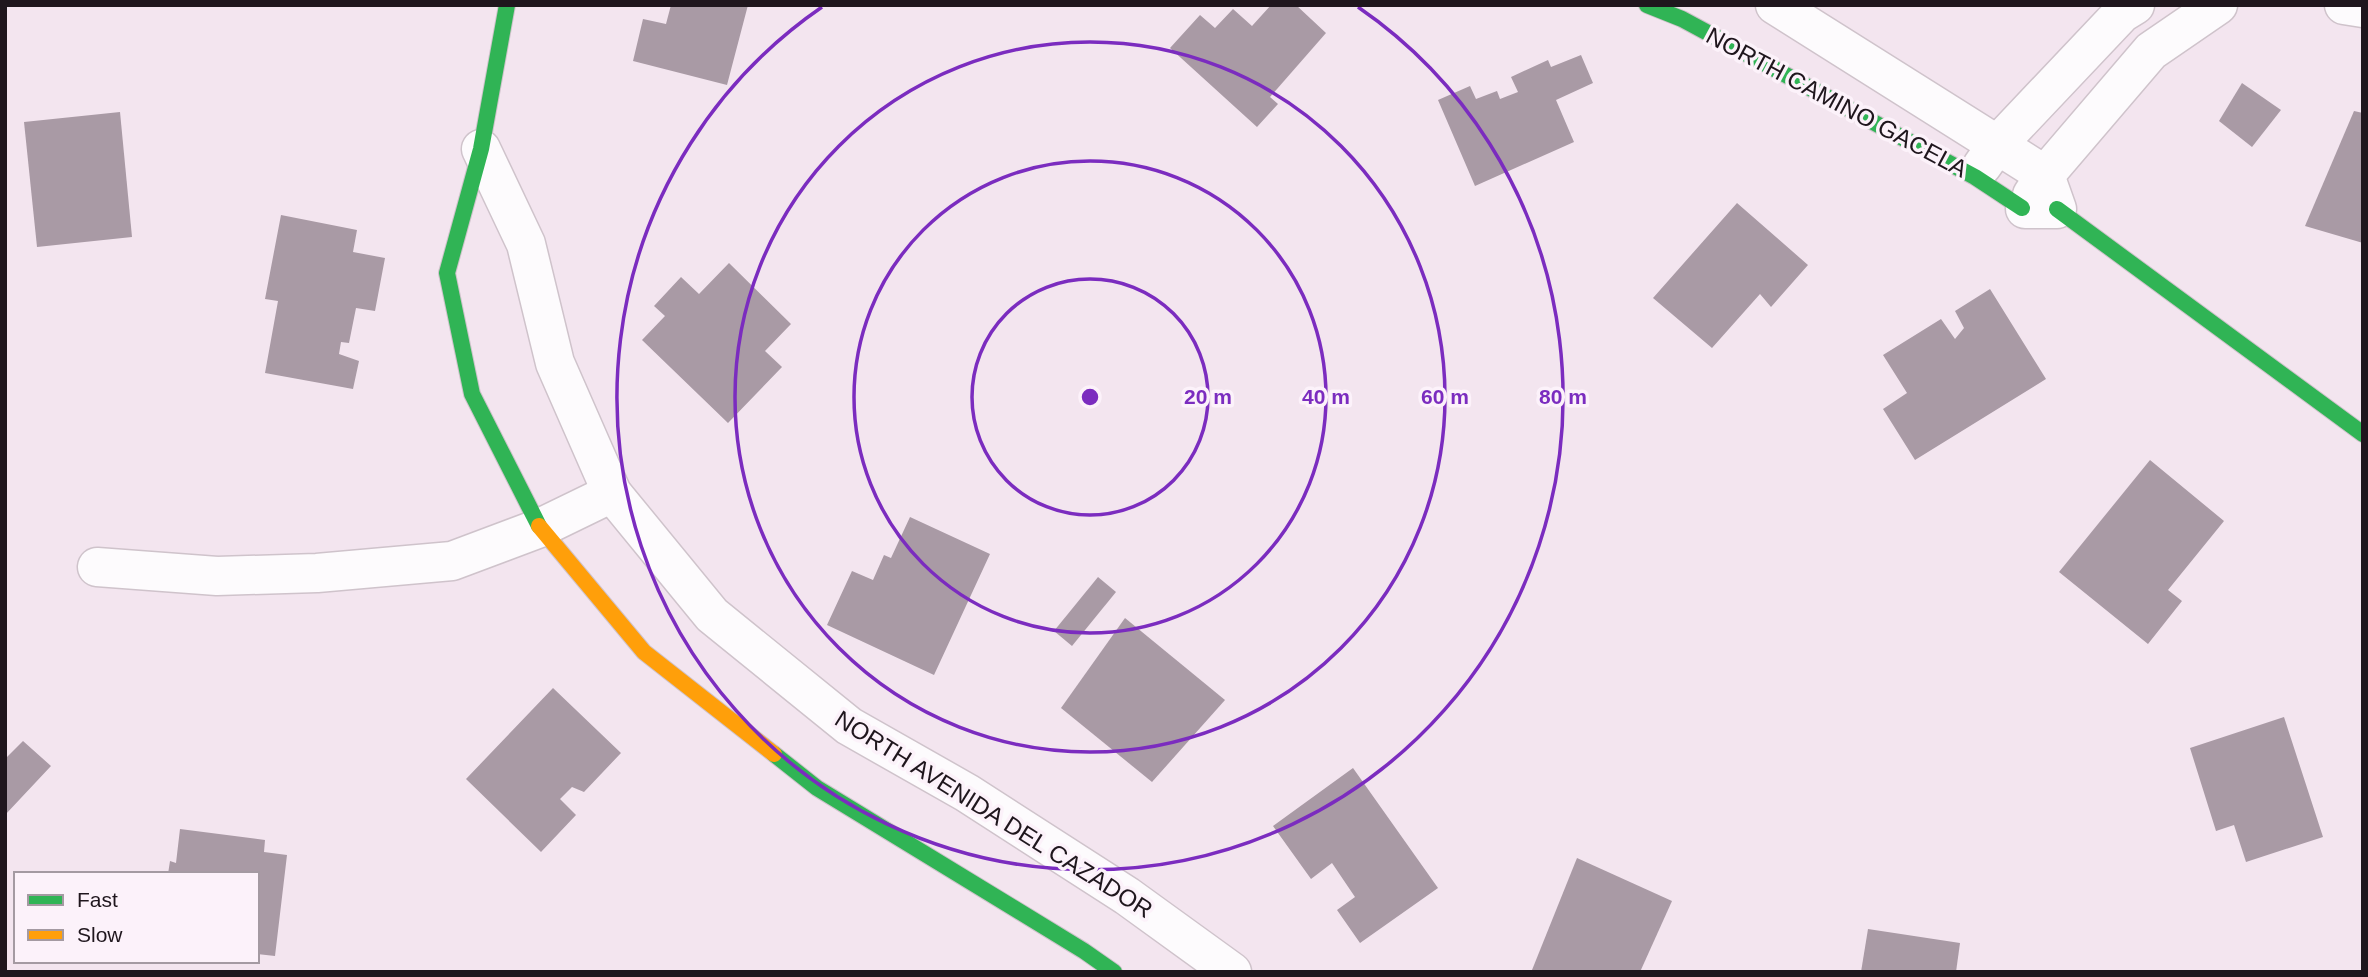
<svg xmlns="http://www.w3.org/2000/svg" width="2368" height="977" viewBox="0 0 2368 977" font-family="Arial,sans-serif">
<style>
.building{fill:#a99aa5}
.lines{fill:none;stroke-linecap:round;stroke-linejoin:round}
.street-casing{stroke:#cfc3cb;stroke-width:41}
.fast-casing{stroke:#cfc3cb;stroke-width:18}
.slow-casing{stroke:#cfc3cb;stroke-width:18}
.street{stroke:#fdfbfd;stroke-width:38}
.fast{stroke:#30b455;stroke-width:16}
.slow{stroke:#ff9f0a;stroke-width:16}
.ring{fill:none;stroke:#7b2cbf;stroke-width:3.5}
.labels{text-anchor:middle;dominant-baseline:central;stroke-width:7;stroke-linejoin:round;paint-order:stroke}
.street-label{font-size:24px;fill:#1f161d;stroke:#fcf2fa}
.centre{fill:#7b2cbf;stroke:#fcf2fa;stroke-width:3.5}
.ring-label{font-size:21px;text-anchor:middle;font-weight:bold;fill:#7b2cbf;stroke:#fcf2fa;stroke-width:7;stroke-linejoin:round;paint-order:stroke}
</style>
<rect width="100%" height="100%" fill="#f3e5ef"/>
<g class="building">
<path d="M671,5H748L727,85L633,61L643,19L666,24Z"/>
<path d="M1271,5H1296L1326,33L1270,97L1278,104L1257,127L1170,48L1200,15L1215,28L1233,9L1252,26Z"/>
<path d="M1581,55L1593,83L1556,100L1574,142L1475,186L1438,100L1470,86L1476,99L1497,91L1500,99L1518,92L1511,77L1548,60L1551,67Z"/>
<path d="M2242,83L2281,110L2252,147L2219,121Z"/>
<path d="M2354,111L2363,113V243L2305,226Z"/>
<path d="M120,112L132,237L37,247L24,122Z"/>
<path d="M1737,203L1808,265L1771,307L1760,294L1712,348L1653,298Z"/>
<path d="M281,215L357,230L353,252L385,258L375,311L356,308L349,343L341,342L339,354L359,361L353,389L265,373L278,301L265,299Z"/>
<path d="M729,263L791,324L765,351L782,367L728,423L642,340L665,316L654,306L681,277L699,294Z"/>
<path d="M1990,289L2046,379L1915,460L1883,409L1907,393L1883,355L1941,319L1955,339L1964,328L1955,311Z"/>
<path d="M2150,460L2224,521L2168,590L2182,601L2148,644L2059,572Z"/>
<path d="M910,517L990,554L934,675L827,625L852,571L873,580L884,555L891,558Z"/>
<path d="M1098,577L1116,592L1072,646L1054,631Z"/>
<path d="M1125,618L1225,700L1152,782L1061,708Z"/>
<path d="M553,688L621,753L584,792L572,787L560,799L576,815L541,852L466,779Z"/>
<path d="M2284,717L2323,837L2246,862L2234,825L2216,831L2190,748Z"/>
<path d="M23,741L51,766L5,815V755L7,757Z"/>
<path d="M1353,768L1438,888L1360,943L1337,910L1355,897L1332,863L1311,879L1273,826Z"/>
<path d="M180,829L265,840L264,852L287,855L275,956L257,954V874H168L170,861L176,863Z"/>
<path d="M1577,858L1672,901L1640,972H1535L1532,970Z"/>
<path d="M1868,929L1960,943L1956,972H1861Z"/>
</g>
<g class="lines">
<defs>
<g id="street">
<path d="M1775,5L2045,175L2057,209H2025"/>
<path d="M2344,5L2363,8"/>
<path d="M481,149L526,244L555,363L612,493L712,615L849,726L967,793L1127,896L1232,972"/>
<path d="M1982,166L1997,145L2122,13L2135,5"/>
<path d="M2032,195L2045,175L2151,51L2218,5"/>
<path d="M97,567L217,576L317,573L452,561L540,528L612,493"/>
</g>
<g id="fast">
<path d="M507,5L481,149L447,273L472,394L539,526"/>
<path d="M1647,5L1682,19L1975,177L2022,208"/>
<path d="M2057,209L2363,434"/>
<path d="M774,754L817,788L1084,951L1114,972"/>
</g>
<path id="slow" d="M539,526L644,652L774,754"/>
</defs>
<use href="#street" class="street-casing"/>
<use href="#fast" class="fast-casing"/>
<use href="#slow" class="slow-casing"/>
<use href="#street" class="street"/>
<use href="#fast" class="fast"/>
<use href="#slow" class="slow"/>
</g>
<g class="ring">
<circle cx="1090" cy="397" r="118"/>
<circle cx="1090" cy="397" r="236"/>
<circle cx="1090" cy="397" r="355"/>
<path d="M1358 7A473 473 0 1 1 822 7"/>
</g>
<g class="labels">
<g class="street-label">
<text transform="translate(1837 102) rotate(28)">NORTH CAMINO GACELA</text>
<text transform="translate(994 814) rotate(32)">NORTH AVENIDA DEL CAZADOR</text>
</g>
</g>
<circle cx="1090" cy="397" r="10" class="centre"/>
<g class="ring-label">
<text x="1208" y="404">20 m</text>
<text x="1326" y="404">40 m</text>
<text x="1445" y="404">60 m</text>
<text x="1563" y="404">80 m</text>
</g>
<rect width="2368" height="977" fill="none" stroke="#1f161d" stroke-width="14"/>
<rect x="14" y="872" width="245" height="91" fill="#fcf2fa" stroke="#a49aa2" stroke-width="2"/>
<rect x="28" y="895" width="35" height="10" fill="#30b455" stroke="#a49aa2" stroke-width="2"/>
<text x="77" y="907" font-size="21" fill="#1f161d">Fast</text>
<rect x="28" y="930" width="35" height="10" fill="#ff9f0a" stroke="#a49aa2" stroke-width="2"/>
<text x="77" y="942" font-size="21" fill="#1f161d">Slow</text>
</svg>
